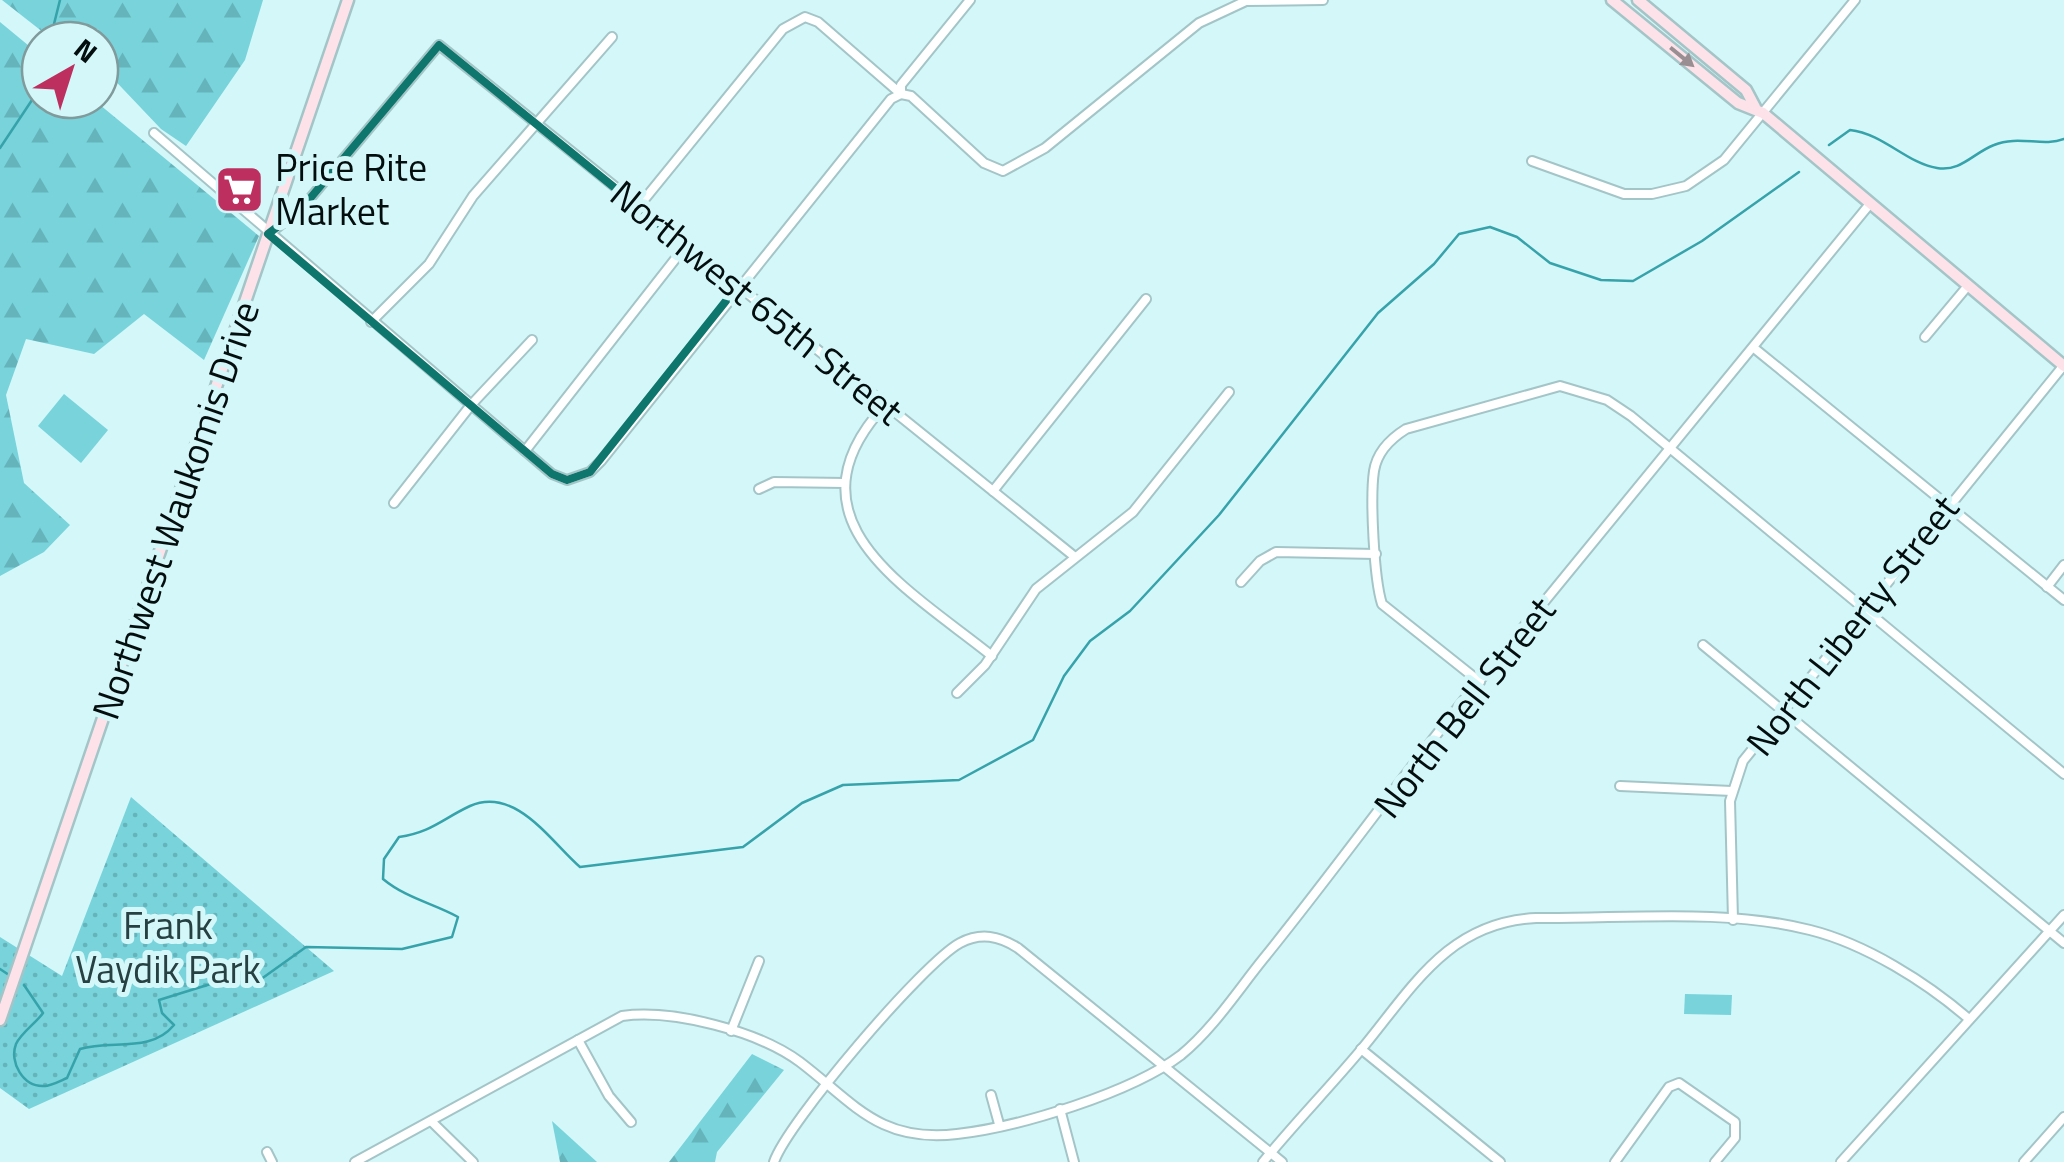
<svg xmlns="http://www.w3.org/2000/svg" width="2064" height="1162" viewBox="0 0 2064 1162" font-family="'Titillium Web',sans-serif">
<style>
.forest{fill:url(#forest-firs)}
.park{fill:url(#park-dots)}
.garden{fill:#78d3db}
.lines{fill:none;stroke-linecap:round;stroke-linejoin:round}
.stream{stroke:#36a2aa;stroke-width:2.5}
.minor-casing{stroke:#a4c5c8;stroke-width:12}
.secondary-casing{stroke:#a4c5c8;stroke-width:15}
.minor{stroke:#fff;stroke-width:8}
.secondary{stroke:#fde3e9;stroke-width:10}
.oneway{fill:#998e92}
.marked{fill:none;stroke:#0f766e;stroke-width:8;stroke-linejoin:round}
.labels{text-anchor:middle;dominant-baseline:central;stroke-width:10;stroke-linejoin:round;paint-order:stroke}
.poi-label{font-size:38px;fill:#040e0f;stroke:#d4f7f9;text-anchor:start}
.street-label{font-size:38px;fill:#040e0f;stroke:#d4f7f9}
.park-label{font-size:38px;fill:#274042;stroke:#d4f7f9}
</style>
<defs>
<pattern id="forest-firs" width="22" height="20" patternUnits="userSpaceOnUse" patternTransform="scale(2.5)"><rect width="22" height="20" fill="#78d3db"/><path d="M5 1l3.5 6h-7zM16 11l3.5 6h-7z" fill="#66b4bb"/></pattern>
<pattern id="park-dots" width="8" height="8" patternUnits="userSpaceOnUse" patternTransform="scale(2.5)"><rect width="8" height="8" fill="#78d3db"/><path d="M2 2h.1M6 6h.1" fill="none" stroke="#66b4bb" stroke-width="1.8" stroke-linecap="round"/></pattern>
</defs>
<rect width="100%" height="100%" fill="#d4f7f9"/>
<g class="forest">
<path d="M2,0H263L245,60L186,146L161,129L104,69L98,29L76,33L69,40H53Z"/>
<path d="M0,22L40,55V100H94L259,236L204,360L144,314L94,354L26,339L6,395L24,483L70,525L44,552L0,576Z"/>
<path d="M752,1054L784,1070L717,1152L715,1162H669Z"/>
<path d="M552,1121L597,1162H560Z"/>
</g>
<path class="park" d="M131,797L334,971L29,1109L0,1088V937L62,976Z"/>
<g class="garden">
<path d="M64,394L108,430L81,463L38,426Z"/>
<path d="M1685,994L1732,995L1731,1015L1684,1014Z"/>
</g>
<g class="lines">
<g class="stream">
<path d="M50,40L60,0"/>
<path d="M1829,145L1850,130C1884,134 1906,163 1937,168C1961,172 1973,153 1994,145C2018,135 2043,147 2064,139"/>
<path d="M0,148L40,88"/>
<path d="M0,969L12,977"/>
<path d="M24,985L43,1013C36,1023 21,1033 16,1044C9,1062 23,1087 44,1086C51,1086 60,1081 67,1078L80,1049C111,1039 150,1054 174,1025L162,1013L159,1000L217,982H257L306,947L402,949L452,937L458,917C432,903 406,898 383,879L384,859L399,837C432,832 442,819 470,806C516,786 551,842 580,867L743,847L802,803L843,785L959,780L1033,740L1064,676L1090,641L1130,611L1219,515L1378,313L1434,264L1459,234L1490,227L1517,237L1550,263L1601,280L1633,281L1702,241L1799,172"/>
</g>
<defs>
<g id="minor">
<path d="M154,133L552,474L567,480L590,472L601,461L891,99L901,94V85L970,0"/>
<path d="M1532,161L1624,194H1652L1686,186L1724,160L1855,0"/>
<path d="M639,206L783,29L805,17L818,22L901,94L911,96L984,163L1003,171L1045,148L1199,23L1246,1L1323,0"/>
<path d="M270,233L302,208L439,45L1075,557"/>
<path d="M371,322L429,264L473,196L612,37"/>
<path d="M1925,337L1966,288"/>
<path d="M1754,348L2064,600"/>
<path d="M885,405C779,520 909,589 992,656"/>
<path d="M525,451L687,244"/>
<path d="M759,489L774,482L845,483"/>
<path d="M993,491L1146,299"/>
<path d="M394,503L471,405L532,340"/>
<path d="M1241,582L1260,561L1276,552L1376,554"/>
<path d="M2047,587L2064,565"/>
<path d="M1703,645L2064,943"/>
<path d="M1480,682L1382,604C1374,579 1370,498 1374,471C1377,452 1390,439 1406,429L1560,386L1607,400L1631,416L2064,774"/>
<path d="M957,693L985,665L1036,589L1133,512L1229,392"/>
<path d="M1620,786L1732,791"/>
<path d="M1733,920L1730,801L1743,761L2064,365"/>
<path d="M731,1031L759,961"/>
<path d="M578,1040L609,1096L631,1122"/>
<path d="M1361,1049L1500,1162"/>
<path d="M991,1095L999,1124"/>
<path d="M1060,1109L1074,1162"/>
<path d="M431,1121L473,1162"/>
<path d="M267,1152L272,1162"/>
<path d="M355,1162L622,1016C673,1009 758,1031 800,1062C854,1103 879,1143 957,1134C1019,1127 1131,1093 1181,1055C1213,1029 1238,990 1264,958C1332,874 1395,786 1463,701C1597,535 1735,371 1869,205"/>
<path d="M774,1162C787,1123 923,963 960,943C981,932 999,936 1018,948L1282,1162"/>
<path d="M1263,1162C1294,1124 1328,1089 1360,1051C1411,990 1447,922 1536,918C1625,919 1724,908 1810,930C1866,944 1926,982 1969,1019"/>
<path d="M1615,1162L1669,1087L1679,1083L1735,1122V1138L1715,1162"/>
<path d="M1841,1162L2064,915"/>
<path d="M2024,1162L2064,1117"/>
</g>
<g id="secondary">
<path d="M1612,0L1738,103L1763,113L2064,366"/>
<path d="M1638,0L1746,90L1755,107"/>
<path d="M0,1020L348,0"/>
</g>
</defs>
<use href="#minor" class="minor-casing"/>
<use href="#secondary" class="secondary-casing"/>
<use href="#minor" class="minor"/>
<use href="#secondary" class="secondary"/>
</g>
<defs><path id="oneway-solid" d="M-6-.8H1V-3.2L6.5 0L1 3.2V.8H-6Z" transform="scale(2.5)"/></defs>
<use class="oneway" href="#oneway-solid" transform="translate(1682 57) rotate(39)"/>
<path class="marked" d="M439,45L737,287L590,472L567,480L552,474L268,234L302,208Z"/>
<defs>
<symbol id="supermarket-square" viewBox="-11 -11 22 22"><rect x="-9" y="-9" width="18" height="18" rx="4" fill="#bd2f5e" stroke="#d4f7f9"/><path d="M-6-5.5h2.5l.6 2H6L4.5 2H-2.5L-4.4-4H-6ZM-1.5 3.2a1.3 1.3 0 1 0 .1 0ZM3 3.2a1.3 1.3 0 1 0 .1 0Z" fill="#fff"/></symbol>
</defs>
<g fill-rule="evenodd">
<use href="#supermarket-square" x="212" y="162" width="55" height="55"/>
</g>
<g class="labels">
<g class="poi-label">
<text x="275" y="167">Price Rite<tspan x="275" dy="44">Market</tspan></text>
</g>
<g class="street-label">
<text transform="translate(757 302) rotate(39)">Northwest 65th Street</text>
<text transform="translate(175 510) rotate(-71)">Northwest Waukomis Drive</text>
<text transform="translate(1852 625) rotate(-52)">North Liberty Street</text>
<text transform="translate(1464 707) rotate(-52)">North Bell Street</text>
</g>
<g class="park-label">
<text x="168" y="925">Frank<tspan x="168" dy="44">Vaydik Park</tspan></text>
</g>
</g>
<g transform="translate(70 70) rotate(39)"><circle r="48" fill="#d4f7f9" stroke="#819a9b" stroke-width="2.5"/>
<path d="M0-8L18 38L0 25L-18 38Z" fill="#bd2f5e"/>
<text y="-15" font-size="28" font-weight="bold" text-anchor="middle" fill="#040e0f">N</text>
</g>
</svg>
